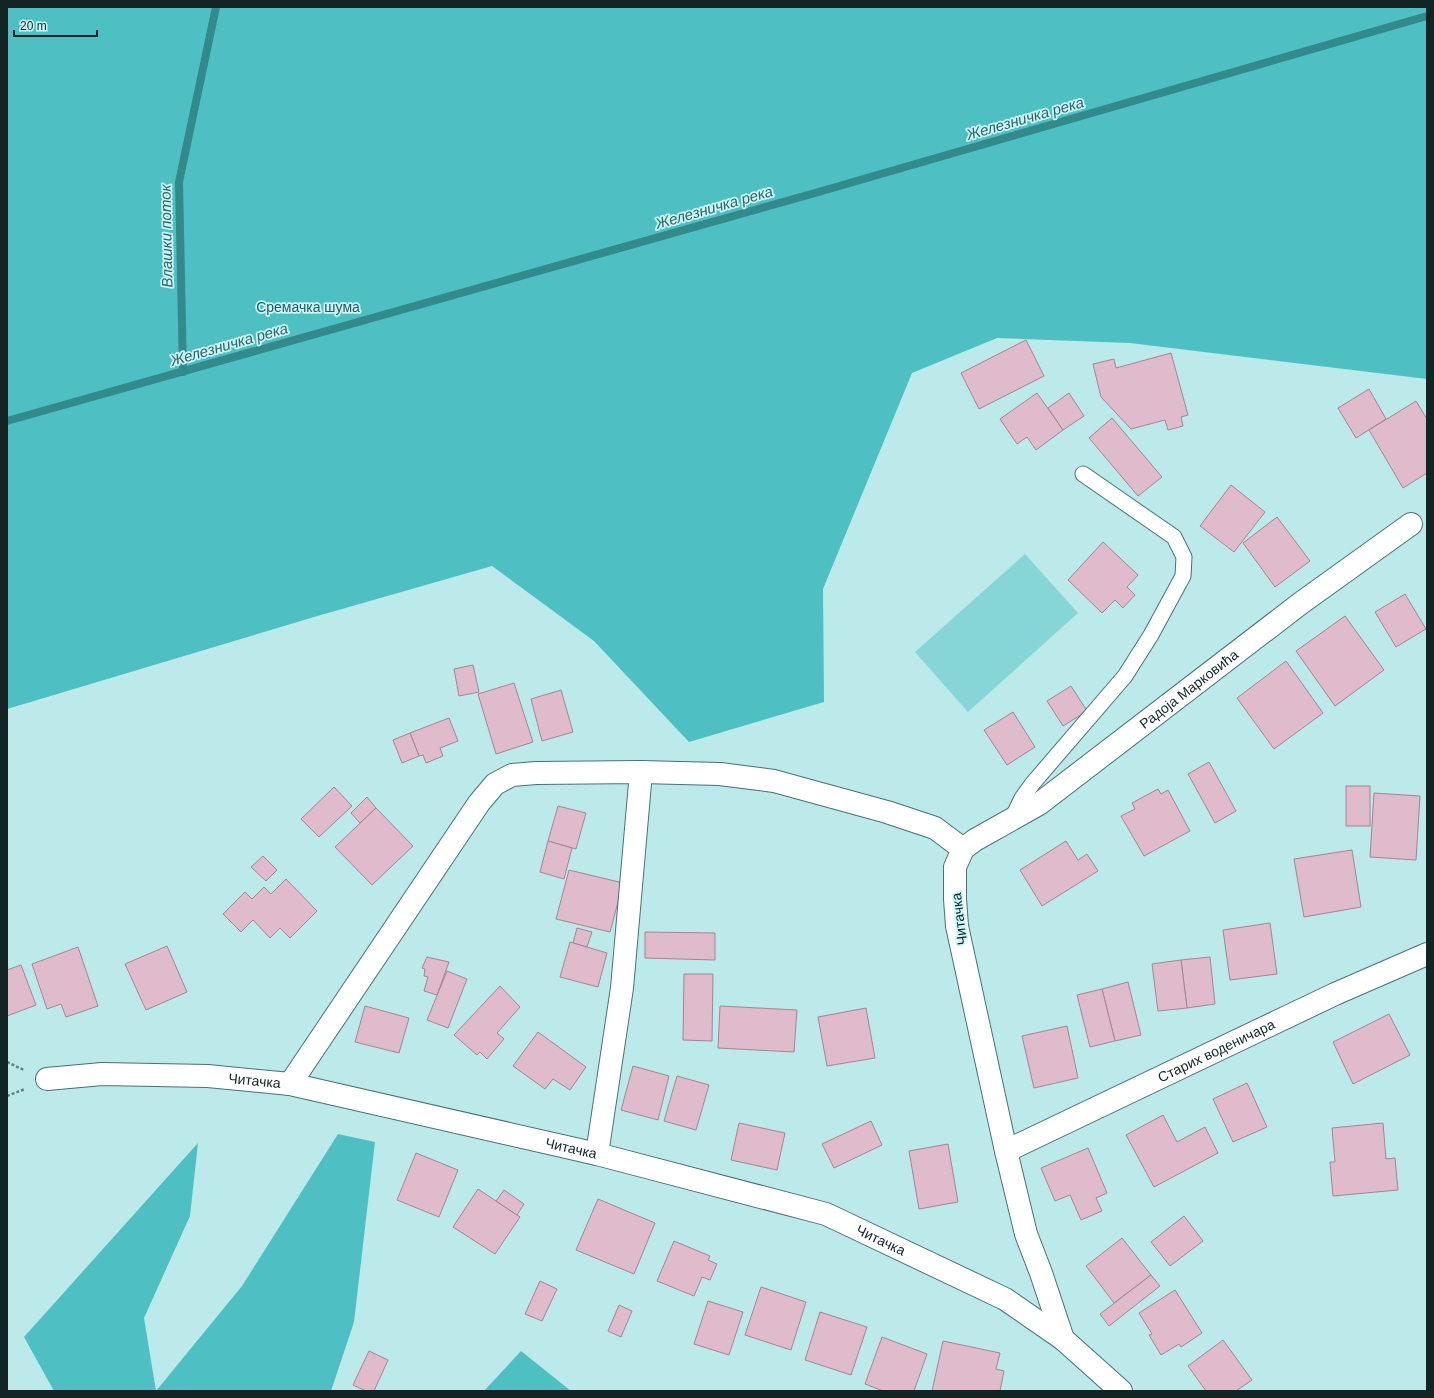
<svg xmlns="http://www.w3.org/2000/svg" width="1434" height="1398" viewBox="0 0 1434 1398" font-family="Helvetica,sans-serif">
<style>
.green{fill:#86d6d8}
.forest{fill:#4ec0c3}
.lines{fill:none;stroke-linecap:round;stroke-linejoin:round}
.stream{stroke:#338a8c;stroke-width:8}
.building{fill:#dfbbcb;stroke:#a68493}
.service-casing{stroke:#487273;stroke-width:17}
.minor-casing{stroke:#487273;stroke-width:24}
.path{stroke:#638282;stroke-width:2.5;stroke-dasharray:3 2;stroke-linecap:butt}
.service{stroke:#fff;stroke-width:15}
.minor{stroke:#fff;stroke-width:22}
.labels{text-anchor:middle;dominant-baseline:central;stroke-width:3.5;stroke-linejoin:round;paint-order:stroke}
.park-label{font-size:14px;fill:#28595a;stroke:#c9f6f7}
.street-label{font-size:14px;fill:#122424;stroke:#c9f6f7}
.water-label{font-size:15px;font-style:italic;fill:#316162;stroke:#c9f6f7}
</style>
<rect width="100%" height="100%" fill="#bce9e9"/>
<path class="green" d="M1025,554L1078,613L968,712L915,652Z"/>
<g class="forest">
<path d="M7,7H1427V379L1130,343L997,338L912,373L823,589L824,702L689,742L594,641L492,566L314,617L7,709Z"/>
<path d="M338,1134L375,1142L354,1322L331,1391H156L242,1286Z"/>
<path d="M198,1143L190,1216L144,1318L156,1391H54L24,1337Z"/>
<path d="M521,1351L571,1391H484Z"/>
</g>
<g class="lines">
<g class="stream">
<path d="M183,372L179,182L216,7"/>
<path d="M7,421L822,191L1427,16"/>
</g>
</g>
<g class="building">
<path d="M1026,340L1044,376L979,409L961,373Z"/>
<path d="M1171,353L1188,415L1181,417L1183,426L1168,430L1165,420L1131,429L1101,397L1093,364L1114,359L1116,368Z"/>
<path d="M1369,389L1386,419L1356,438L1338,408Z"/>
<path d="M1037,393L1063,430L1036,450L1027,437L1017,444L1000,419Z"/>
<path d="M1069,393L1084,416L1063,430L1048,408Z"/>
<path d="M1416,401L1427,419V473L1403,488L1369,430Z"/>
<path d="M1112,418L1162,477L1138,496L1089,438Z"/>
<path d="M1231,485L1265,512L1234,552L1200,526Z"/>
<path d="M1277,517L1310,561L1275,587L1243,543Z"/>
<path d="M1103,542L1138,575L1127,587L1135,595L1123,608L1115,600L1102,613L1068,580Z"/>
<path d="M1405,594L1426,629L1396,647L1375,612Z"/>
<path d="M1345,616L1384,670L1335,706L1296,651Z"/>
<path d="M1286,661L1323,713L1274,749L1237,698Z"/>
<path d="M473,665L479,692L459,696L454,669Z"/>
<path d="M514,683L533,742L496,754L478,694Z"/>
<path d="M1071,686L1087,711L1063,726L1047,701Z"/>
<path d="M561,690L573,732L542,741L531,699Z"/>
<path d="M1013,712L1035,747L1007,765L984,730Z"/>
<path d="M449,718L458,741L440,748L443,756L426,763L423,755L419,756L410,733Z"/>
<path d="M410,733L419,756L402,763L393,740Z"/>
<path d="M1209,762L1236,811L1215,823L1188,774Z"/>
<rect x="1346" y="786" width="24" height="40"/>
<path d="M334,787L352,806L319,837L301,819Z"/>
<path d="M1158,789L1161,794L1168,790L1190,831L1144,856L1121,816L1135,809L1132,803Z"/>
<path d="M1374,793L1420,796L1416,860L1370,857Z"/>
<path d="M367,797L376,808L360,823L351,813Z"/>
<path d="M558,806L586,813L576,849L548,841Z"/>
<path d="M376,808L413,846L372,885L335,847Z"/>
<path d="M548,841L572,848L564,879L540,872Z"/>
<path d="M1066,841L1078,860L1087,854L1098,871L1042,906L1020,870Z"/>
<path d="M1352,850L1361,907L1304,917L1294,859Z"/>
<path d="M263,856L277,870L266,881L251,867Z"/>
<path d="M569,870L623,883L610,932L556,919Z"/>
<path d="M286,879L317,911L290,938L280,928L270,938L253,920L241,932L223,914L245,892L252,899L264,887L271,894Z"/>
<path d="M1270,923L1277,974L1230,980L1223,930Z"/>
<path d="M577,928L592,932L587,947L573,943Z"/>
<path d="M645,932L715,933V960L645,958Z"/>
<path d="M570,942L607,953L598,987L560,977Z"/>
<path d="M167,946L187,992L146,1010L125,964Z"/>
<path d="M78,947L98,1006L66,1017L61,1004L47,1009L32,964Z"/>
<path d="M427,957L449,962L437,995L424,991L428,977L424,976L425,969L422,968Z"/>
<path d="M1210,957L1215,1004L1187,1008L1181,960Z"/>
<path d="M1181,960L1187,1008L1158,1011L1152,964Z"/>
<path d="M21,965L36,1005L7,1016V970Z"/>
<path d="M447,971L467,979L448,1028L427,1020Z"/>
<path d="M684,974H713L712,1041L683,1040Z"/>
<path d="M1128,982L1141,1035L1115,1041L1102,989Z"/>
<path d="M500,986L520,1007L497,1033L504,1039L487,1059L480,1052L477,1055L454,1035Z"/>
<path d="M1102,989L1115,1041L1090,1047L1077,995Z"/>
<path d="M365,1006L409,1018L399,1053L355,1042Z"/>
<path d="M720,1006L797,1010L794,1052L718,1048Z"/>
<path d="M866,1008L875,1058L827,1066L818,1017Z"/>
<path d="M1389,1014L1410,1055L1353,1084L1333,1042Z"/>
<path d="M1067,1026L1078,1078L1034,1088L1022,1036Z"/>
<path d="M538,1032L586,1067L570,1090L553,1079L545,1089L513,1066Z"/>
<path d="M633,1066L669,1076L658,1120L621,1110Z"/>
<path d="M677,1076L709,1085L696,1130L664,1121Z"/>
<path d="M1247,1083L1267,1127L1233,1142L1213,1099Z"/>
<path d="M1163,1115L1177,1142L1205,1127L1218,1153L1154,1187L1126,1135Z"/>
<path d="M871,1121L882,1145L834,1168L822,1144Z"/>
<path d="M739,1123L785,1133L777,1170L731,1160Z"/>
<path d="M1383,1123L1386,1159L1395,1158L1398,1190L1333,1196L1330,1162H1335L1332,1128Z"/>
<path d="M948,1144L958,1202L919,1209L909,1151Z"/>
<path d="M1088,1148L1107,1193L1096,1198L1102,1211L1081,1220L1070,1195L1055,1201L1041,1168Z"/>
<path d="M416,1153L458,1170L439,1217L397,1200Z"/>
<path d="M478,1189L520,1217L495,1254L453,1227Z"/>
<path d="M504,1190L524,1204L517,1215L496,1201Z"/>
<path d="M598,1199L655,1223L634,1274L576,1250Z"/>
<path d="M1184,1216L1203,1241L1170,1266L1151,1242Z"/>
<path d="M1122,1238L1151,1275L1114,1303L1086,1266Z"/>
<path d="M674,1241L710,1256L708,1260L717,1264L710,1280L702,1277L694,1296L657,1281Z"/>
<path d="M1151,1275L1160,1286L1109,1326L1100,1314Z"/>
<path d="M540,1281L557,1289L542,1321L525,1314Z"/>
<path d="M761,1287L806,1302L791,1350L745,1335Z"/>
<path d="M1175,1290L1202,1333L1181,1347L1179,1344L1161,1355L1149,1335L1152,1334L1139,1313Z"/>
<path d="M708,1301L743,1312L729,1355L694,1344Z"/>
<path d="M619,1305L632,1311L621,1337L608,1331Z"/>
<path d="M820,1312L867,1327L851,1375L805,1360Z"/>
<path d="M882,1337L927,1354L914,1391H883L865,1384Z"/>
<path d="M1223,1340L1252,1380L1236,1391H1206L1188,1366Z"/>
<path d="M943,1341L1000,1353L996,1369L1004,1371L1000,1391H932Z"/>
<path d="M369,1351L388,1360L374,1391H366L353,1385Z"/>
</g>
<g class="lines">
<defs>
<path id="service" d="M1012,819L1022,798L1033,783L1125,676L1151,635L1183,576L1184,557L1174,537L1083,474"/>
<g id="minor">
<path id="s1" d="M47,1079L102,1074L208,1076L290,1084L597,1154L826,1214L1005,1299L1063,1339L1121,1391"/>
<path d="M290,1084L479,803L495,784L512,775L536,773L641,772L720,774L774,781L887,812L935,828L963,849"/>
<path id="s2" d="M1006,1151L1335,994L1427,954"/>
<path d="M597,1154L622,988L641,772"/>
<path id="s3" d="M1063,1339L1041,1273L1026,1234L1006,1151L957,926L955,899V867L963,849L975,840L1039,804L1301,603L1411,524"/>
</g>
</defs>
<use href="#service" class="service-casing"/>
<use href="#minor" class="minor-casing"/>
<g class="path">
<path d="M7,1062L24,1070"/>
<path d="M7,1096L25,1089"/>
</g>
<use href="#service" class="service"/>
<use href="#minor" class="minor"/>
</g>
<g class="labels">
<g class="park-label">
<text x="308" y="307">Сремачка шума</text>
</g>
<g class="street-label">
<text stroke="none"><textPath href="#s3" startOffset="783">Радоја Марковића</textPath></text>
<text transform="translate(959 919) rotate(-97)">Читачка</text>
<text stroke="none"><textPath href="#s2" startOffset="233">Старих воденичара</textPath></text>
<text stroke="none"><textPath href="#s1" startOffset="208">Читачка</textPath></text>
<text stroke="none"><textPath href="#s1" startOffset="532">Читачка</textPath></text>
<text stroke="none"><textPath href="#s1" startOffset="856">Читачка</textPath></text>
</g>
<g class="water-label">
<text transform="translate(1025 118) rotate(-16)">Железничка река</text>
<text transform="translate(714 207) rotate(-16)">Железничка река</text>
<text transform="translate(166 236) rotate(-91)">Влашки поток</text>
<text transform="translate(229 344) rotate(-16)">Железничка река</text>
</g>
</g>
<rect width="1434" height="1398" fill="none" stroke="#122424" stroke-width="16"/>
<path d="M14 30v6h83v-6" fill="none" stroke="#122424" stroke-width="2"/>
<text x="20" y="30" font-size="12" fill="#122424" stroke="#c9f6f7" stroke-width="3" paint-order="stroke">20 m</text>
</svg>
